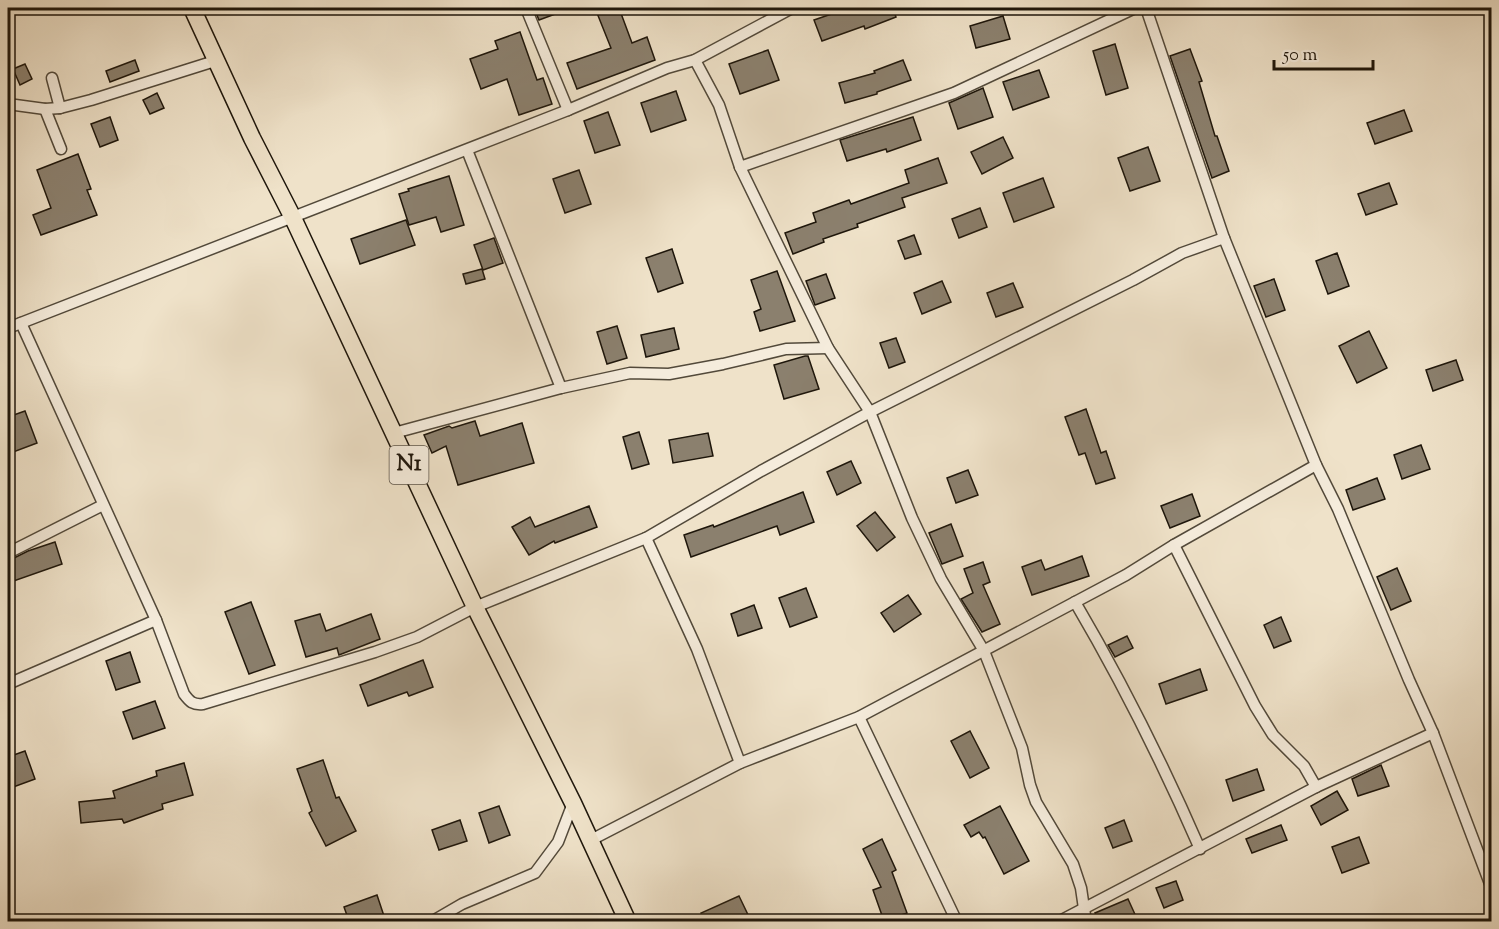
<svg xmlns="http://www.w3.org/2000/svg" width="1499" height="929" viewBox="0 0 1499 929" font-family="'Sorts Mill Goudy',serif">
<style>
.building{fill:#8b806e;stroke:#1e160b;stroke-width:1.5}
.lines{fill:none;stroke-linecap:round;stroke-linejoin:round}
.minor-casing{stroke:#52493a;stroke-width:13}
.primary-casing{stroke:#1e160b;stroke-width:19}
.minor{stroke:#f5ecdc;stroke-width:10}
.primary{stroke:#efe2c9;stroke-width:16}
.labels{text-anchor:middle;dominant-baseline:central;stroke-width:5;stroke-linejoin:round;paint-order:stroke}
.shield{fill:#f5ecdc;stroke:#5e564a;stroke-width:1.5}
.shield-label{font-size:22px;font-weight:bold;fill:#1e160b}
</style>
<rect width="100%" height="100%" fill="#efe2c9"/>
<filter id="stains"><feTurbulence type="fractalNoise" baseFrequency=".00333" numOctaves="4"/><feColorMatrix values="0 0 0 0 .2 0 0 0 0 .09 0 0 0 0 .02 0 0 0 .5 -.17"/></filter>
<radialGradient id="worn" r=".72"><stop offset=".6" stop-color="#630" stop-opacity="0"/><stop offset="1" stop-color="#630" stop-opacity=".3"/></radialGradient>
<g class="building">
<path d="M534,8H569V9L539,20Z"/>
<path d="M595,8H619L632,43L647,37L655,60L577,89L567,63L611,48Z"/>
<path d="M862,8H893L896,17L865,29L864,26L822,41L814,20L846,9L848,13Z"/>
<path d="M1003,16L1010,39L976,48L970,26Z"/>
<path d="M520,32L537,80L543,78L552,104L519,115L507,79L481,89L470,59L498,49L495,41Z"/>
<path d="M1115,44L1128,88L1106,95L1093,51Z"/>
<path d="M1190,49L1202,81L1199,82L1215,136H1217L1229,171L1212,178L1170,56Z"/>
<path d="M768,50L779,80L740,94L729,64Z"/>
<path d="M135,60L139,71L110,82L106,71Z"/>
<path d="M903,60L911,80L877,92V94L845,103L839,83L875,73L874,71Z"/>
<path d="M25,64L32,79L20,85L13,69Z"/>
<path d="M1039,70L1049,97L1013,110L1003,82Z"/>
<path d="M983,88L993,117L958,129L949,103Z"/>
<path d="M676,91L686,120L651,132L641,103Z"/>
<path d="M157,93L164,108L150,114L143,100Z"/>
<path d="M1404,110L1412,131L1375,144L1367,123Z"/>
<path d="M608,112L620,145L595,153L584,121Z"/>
<path d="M110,117L118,140L100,147L91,124Z"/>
<path d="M913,117L921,140L887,152L886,149L847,161L840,140Z"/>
<path d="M1003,137L1013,158L982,174L971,152Z"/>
<path d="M1148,147L1160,181L1130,191L1118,158Z"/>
<path d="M78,154L91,189L87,190L97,215L41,235L33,215L51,208L37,170Z"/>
<path d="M938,158L947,183L902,198L905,207L857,224L858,227L823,239L824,242L793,254L785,233L816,222L813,213L849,200L851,204L909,183L905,170Z"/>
<path d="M579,170L591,204L565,213L553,179Z"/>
<path d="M449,176L464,225L441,232L436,217L409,225L399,194L409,191L408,189Z"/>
<path d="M1043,178L1054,207L1014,222L1003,193Z"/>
<path d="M1389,183L1397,204L1366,215L1358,194Z"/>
<path d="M980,208L987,227L959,238L952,219Z"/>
<path d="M406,220L415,245L360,264L351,239Z"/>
<path d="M914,235L921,254L905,259L898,241Z"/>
<path d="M494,238L503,263L483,270L474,245Z"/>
<path d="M672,249L683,283L658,292L646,258Z"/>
<path d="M1337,253L1349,286L1328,294L1316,261Z"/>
<path d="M482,269L485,279L466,284L463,274Z"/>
<path d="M777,271L795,321L760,331L754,312L761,309L751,280Z"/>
<path d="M826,274L835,298L815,305L806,281Z"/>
<path d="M1274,279L1285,310L1266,317L1254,286Z"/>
<path d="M942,281L951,302L922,314L914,293Z"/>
<path d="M1013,283L1023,307L996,317L987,293Z"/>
<path d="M617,326L627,358L607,364L597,332Z"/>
<path d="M674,328L679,349L646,357L641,335Z"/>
<path d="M1369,331L1387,368L1357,383L1339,346Z"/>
<path d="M896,338L905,362L889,368L880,343Z"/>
<path d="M805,356H808L819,389L784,399L774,365Z"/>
<path d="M1456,360L1463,380L1433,391L1426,370Z"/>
<path d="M1086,409L1101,453L1106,451L1115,478L1096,484L1085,453L1079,455L1065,417Z"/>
<path d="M25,411L37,443L8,454V417Z"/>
<path d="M475,421L480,436L522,423L534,463L458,485L446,446L432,453L424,435L449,426L452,428Z"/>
<path d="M639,432L649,464L632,469L623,437Z"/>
<path d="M708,433L713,456L673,463L669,440Z"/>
<path d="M1421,445L1430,469L1402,479L1394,455Z"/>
<path d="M851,461L861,483L837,495L827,472Z"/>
<path d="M968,470L978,495L956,503L947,478Z"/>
<path d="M1377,478L1385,499L1353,510L1346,490Z"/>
<path d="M803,492L814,522L780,535L777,526L691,557L684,535L713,525L714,527Z"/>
<path d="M1192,494L1200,516L1170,528L1161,506Z"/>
<path d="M589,506L597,527L555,543L554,541L529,555L512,527L530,517L535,527Z"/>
<path d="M875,512L895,537L877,551L857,526Z"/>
<path d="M951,524L963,556L942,564L929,533Z"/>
<path d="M55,542L62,564L8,583V561L28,551Z"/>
<path d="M1082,556L1089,576L1032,595L1022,567L1041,560L1045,570Z"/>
<path d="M983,562L990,582L983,585L1000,624L982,632L961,599L973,593L964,569Z"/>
<path d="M1397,568L1411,601L1391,610L1377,577Z"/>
<path d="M806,588L817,617L790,627L779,598Z"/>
<path d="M908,595L921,614L894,632L881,613Z"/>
<path d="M251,602L275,665L249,674L225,612Z"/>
<path d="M754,605L762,628L738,636L731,614Z"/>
<path d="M320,614L326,631L371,614L380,639L339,655L337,648L306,657L295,621Z"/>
<path d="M1281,617L1291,641L1274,648L1264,625Z"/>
<path d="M1127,636L1133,648L1115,657L1108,645Z"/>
<path d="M130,652L140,682L116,690L106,661Z"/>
<path d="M423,660L433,687L409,696L407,692L368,706L360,685Z"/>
<path d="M1200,669L1207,690L1166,704L1159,684Z"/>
<path d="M155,701L165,728L133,739L123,712Z"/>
<path d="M970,731L989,768L970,778L951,741Z"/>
<path d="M25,751L35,779L8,789V757Z"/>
<path d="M323,760L336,798L339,797L356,831L326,846L309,813L312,811L297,769Z"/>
<path d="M184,763L193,795L162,804L163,809L124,823L122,819L81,823L79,802L115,798L113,791L157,776L156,771Z"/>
<path d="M1381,765L1389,786L1358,796L1352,779Z"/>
<path d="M1257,769L1264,790L1233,801L1226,780Z"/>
<path d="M1337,791L1348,810L1321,825L1311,806Z"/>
<path d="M499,806L510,835L489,843L479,813Z"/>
<path d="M1000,806L1029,861L1004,874L985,837L983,838L979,832L971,837L964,825Z"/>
<path d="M460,820L467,841L439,850L432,830Z"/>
<path d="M1124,820L1132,841L1113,848L1105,828Z"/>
<path d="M1281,825L1287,840L1252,853L1246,839Z"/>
<path d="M1359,837L1369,863L1342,873L1332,847Z"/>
<path d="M882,839L896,870L892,872L907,913L884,921L873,890L881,887L863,849Z"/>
<path d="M1176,881L1183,900L1164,908L1156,888Z"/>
<path d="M377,895L384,916L369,921H349L344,907Z"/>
<path d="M739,896L751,921H705L701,913Z"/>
<path d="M1128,899L1138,921H1099L1095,913Z"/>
</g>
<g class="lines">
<defs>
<g id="minor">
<path d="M526,8L568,110"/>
<path d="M695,60L719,105L740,167L828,348L870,412L912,518L941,579L984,651L1022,748L1030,785L1036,802L1073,864L1081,888L1086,922"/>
<path d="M52,78L60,108"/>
<path d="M8,104L45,109L60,108L91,100L218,60"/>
<path d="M45,109L61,149"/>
<path d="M467,150L561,388"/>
<path d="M740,167L954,93L1135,8"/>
<path d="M21,323L156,620L184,694C190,702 193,705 203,704L375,652L417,637L475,607L646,538L761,471L870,412L1133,280L1182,253L1224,238"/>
<path d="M8,328L568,110L667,68L695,60L792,8"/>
<path d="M394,433L561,388L630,373L669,374L723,364L786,349L828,348"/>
<path d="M1316,465L1338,509L1409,680L1433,733L1492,889"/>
<path d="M646,538L697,649L740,763"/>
<path d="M8,553L103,505"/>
<path d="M1075,602C1122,682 1163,764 1200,849"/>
<path d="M8,684L156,620"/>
<path d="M859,717L957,922"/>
<path d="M1316,787L1433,733"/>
<path d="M589,841L740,763L859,717L1126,575L1174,545L1316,465L1224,238L1146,8"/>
<path d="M431,922L462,904L535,873L558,842L573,803"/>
<path d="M1058,922L1316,787L1304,766L1273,735L1255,706L1174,545"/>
</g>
<path id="primary" d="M192,8L252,138L293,218L475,607L573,803L628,922"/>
</defs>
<use href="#minor" class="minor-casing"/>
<use href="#primary" class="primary-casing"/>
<use href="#minor" class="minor"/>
<use href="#primary" class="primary"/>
</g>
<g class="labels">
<rect class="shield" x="389.5" y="446" width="39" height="38" rx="4.5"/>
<g class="shield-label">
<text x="409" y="465">N1</text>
</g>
</g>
<rect width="1499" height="929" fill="none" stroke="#efe2c9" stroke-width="30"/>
<rect x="9" y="9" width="1481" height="911" fill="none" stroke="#1e160b" stroke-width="3"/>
<rect x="15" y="15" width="1469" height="899" fill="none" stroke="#1e160b" stroke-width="1.5"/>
<path d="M1274 60v9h99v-9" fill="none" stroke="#1e160b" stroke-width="3"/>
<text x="1283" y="60" font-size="18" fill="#1e160b" stroke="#f5ecdc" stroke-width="4.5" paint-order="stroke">50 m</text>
<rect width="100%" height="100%" filter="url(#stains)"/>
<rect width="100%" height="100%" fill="url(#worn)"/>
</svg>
